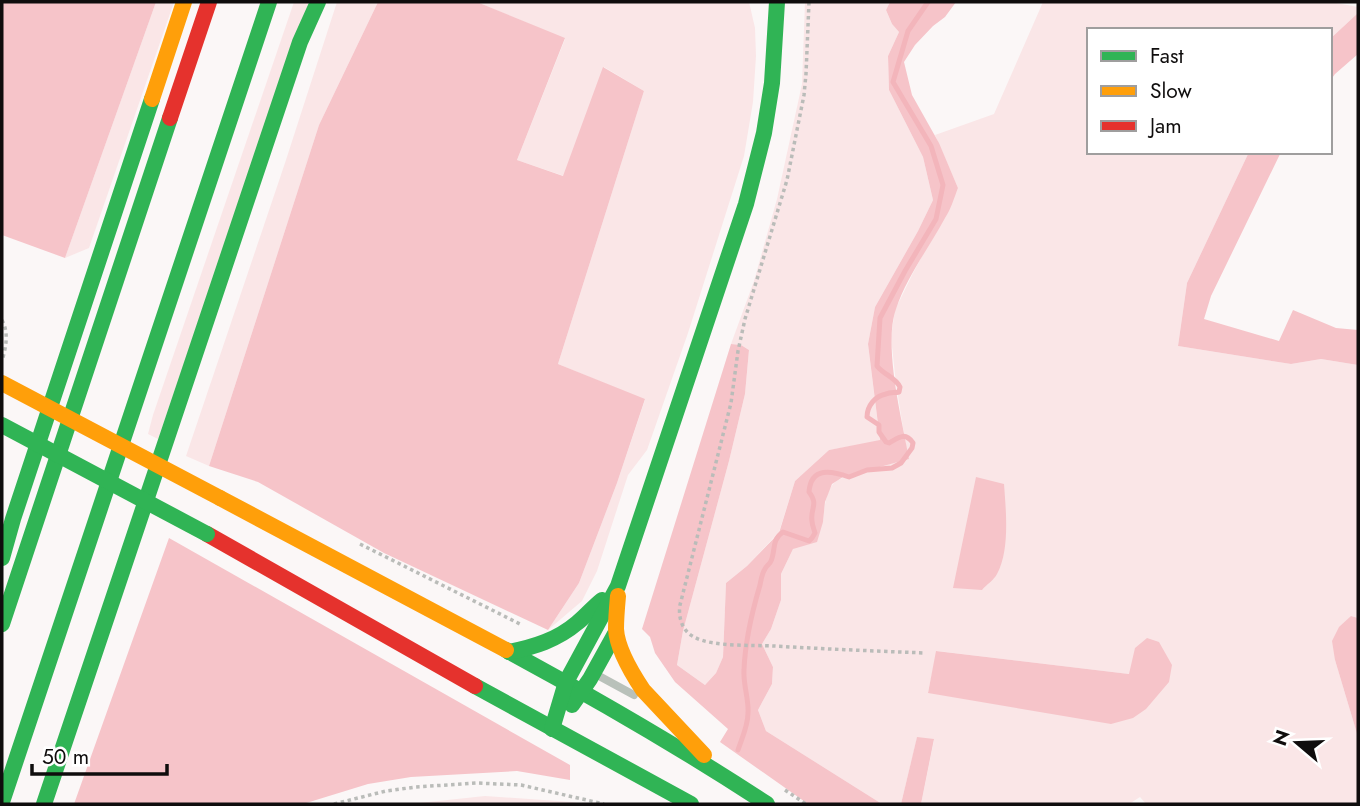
<svg xmlns="http://www.w3.org/2000/svg" width="1360" height="806" viewBox="0 0 1360 806" font-family="Jost,sans-serif">
<style>
.green{fill:#fae6e7;fill-rule:evenodd}
.forest{fill:#f6c4c9}
.lines{fill:none;stroke-linecap:round;stroke-linejoin:round}
.stream{stroke:#f3b5bb;stroke-width:5}
.path{stroke:#babcb9;stroke-width:3.5;stroke-dasharray:3.5 3.5;stroke-linecap:butt}
.lane{stroke:#b9c1ba;stroke-width:8}
.fast{stroke:#30b455;stroke-width:16}
.slow{stroke:#ff9f0a;stroke-width:16}
.jam{stroke:#e5322d;stroke-width:16}
.fast-bridge{stroke:#30b455;stroke-width:16}
.slow-bridge{stroke:#ff9f0a;stroke-width:16}
</style>
<rect width="100%" height="100%" fill="#fbf7f7"/>
<g class="green">
<path d="M156,2H174L89,248L65,258Z"/>
<path d="M294,2H309L158,439L148,434L153,415Z"/>
<path d="M337,2H378L319,125L209,466L186,456L285,163Z"/>
<path d="M477,2H749L755,28L756,56L753,102L744,156L688,333L647,450L628,475L597,571L582,601L548,630L579,583L617,483L645,400L558,364L644,91L604,67L564,176L517,160L565,39Z"/>
<path d="M805,2H890L886,10L892,24L899,32L888,56L889,90L923,157L933,200L918,231L875,307L868,344L880,441L829,450L795,481L779,532L747,566L726,583L723,657L716,673L705,685L677,665L683,631L729,461L745,394L749,350L741,345L731,344L754,281L777,199L802,84Z"/>
<path d="M1043,2H1331L1358,7V13L1330,39V30H1089V152H1249L1187,283L1178,346L1291,364L1321,359L1358,365V618L1351,616L1335,660L1358,737V804H1146L1140,797L1129,804H921L934,740L917,738L901,804H882L766,731L758,710L772,684L773,667L762,644L771,629L781,600V574L793,549L823,522C824,511 825,494 833,484C841,474 893,464 908,459L896,384L891,337L895,310L912,275L958,188L935,135L994,114ZM937,651L1129,674L928,692Z"/>
<path d="M485,796L572,802L582,804H410Z"/>
</g>
<g class="forest">
<path d="M2,2H156L65,258L2,235Z"/>
<path d="M378,2H477L565,38L517,160L563,176L603,67L644,91L558,364L645,399L617,483L579,583L548,630L384,553L258,482L209,466L319,125Z"/>
<path d="M890,2H956L945,17L933,26L915,45L904,62L912,95L939,143L958,188C954,198 951,209 945,218C929,248 907,276 896,309C883,346 902,419 909,459L843,477L832,484L825,502L823,522L817,542L793,549L781,574V600L771,629L762,644L773,667L772,684L758,710L766,731L882,804H808L720,742L728,729L675,682L655,653L650,637L642,629L731,344L741,345L749,350L745,394L729,461L683,631L677,665L705,685L716,673L723,657L726,583L747,566L779,533L795,481L829,450L880,440L868,344L875,307L918,231L933,200L923,157L889,90L888,56L899,32L892,24L886,10Z"/>
<path d="M1358,13V54L1335,74L1330,81V39Z"/>
<path d="M1249,152H1281L1211,296L1204,319L1279,341L1293,310L1336,328L1358,330V365L1321,359L1291,364L1178,346L1187,283Z"/>
<path d="M976,477L1004,484C1006,511 1010,550 997,574C994,580 986,585 982,590L953,588Z"/>
<path d="M169,538L570,765V780L517,771L411,777L368,784L303,804H74Z"/>
<path d="M1351,616L1358,618V737L1335,660L1332,641L1339,627Z"/>
<path d="M1147,638L1159,642L1172,665L1169,682L1146,709L1133,718L1111,724L928,693L936,651L1129,674L1135,648Z"/>
<path d="M917,737L934,739L921,804H901Z"/>
</g>
<g class="lines">
<path class="stream" d="M738,750C742,738 748,726 748,713C749,699 743,685 744,670C745,642 752,612 760,585C761,580 762,573 765,569C766,566 770,564 771,561C776,550 771,540 783,532L809,541L812,538L815,533C814,529 812,525 812,521C810,508 819,505 809,492C811,466 832,471 849,477L867,470L892,468L901,463L912,448L913,443C905,431 898,438 889,443L886,442L879,432V425L867,417C867,406 875,396 886,394C890,392 895,393 899,392L900,387C895,377 884,375 877,366L880,318L905,271L936,219L943,185L931,146L893,82L908,31L928,2"/>
<g class="path">
<path d="M809,2L806,74L804,95L787,180L745,319L738,351L731,403L680,605C678,617 682,631 694,637C712,647 753,645 774,646C824,649 875,651 925,653"/>
<path d="M2,320C9,333 6,347 2,361"/>
<path d="M360,544L522,625"/>
<path d="M785,790L806,804"/>
<path d="M334,804L386,791L416,787L477,783L521,785L604,804"/>
</g>
<path class="lane" d="M599,676L634,695"/>
<g class="fast">
<path d="M2,558L13,519L152,99"/>
<path d="M2,624L170,118"/>
<path d="M506,650C595,698 683,749 767,804"/>
<path d="M509,652C534,647 557,640 577,623C586,616 593,607 602,600"/>
<path d="M475,686L691,804"/>
<path d="M572,705L590,679L616,632"/>
<path d="M552,729L566,682L618,586L746,204L764,133L772,83L777,2"/>
<path d="M2,802L269,2"/>
<path d="M44,804L300,42L318,2"/>
</g>
<g class="slow">
<path d="M152,99L184,2"/>
<path d="M220,498L506,650"/>
<path d="M618,596C617,607 616,618 616,629C617,648 633,675 643,690L704,755"/>
</g>
<g class="jam">
<path d="M170,118L209,2"/>
<path d="M207,534L475,686"/>
</g>
<path class="fast-bridge" d="M2,425L207,534"/>
<path class="slow-bridge" d="M2,383L220,498"/>
</g>
<rect width="1360" height="806" fill="none" stroke="#0f0d0d" stroke-width="7"/>
<rect x="1087" y="28" width="245" height="126" fill="#ffffff" stroke="#9f9e9e" stroke-width="2"/>
<rect x="1101" y="51" width="35" height="10" fill="#30b455" stroke="#9f9e9e" stroke-width="2"/>
<text x="1150" y="63" font-size="21" fill="#0f0d0d">Fast</text>
<rect x="1101" y="86" width="35" height="10" fill="#ff9f0a" stroke="#9f9e9e" stroke-width="2"/>
<text x="1150" y="98" font-size="21" fill="#0f0d0d">Slow</text>
<rect x="1101" y="121" width="35" height="10" fill="#e5322d" stroke="#9f9e9e" stroke-width="2"/>
<text x="1150" y="133" font-size="21" fill="#0f0d0d">Jam</text>
<g transform="translate(1297 743) rotate(289)" stroke="#ffffff" stroke-width="5" paint-order="stroke">
<path d="M0-5L12 26L0 18L-12 26Z" fill="#0f0d0d"/>
<text y="-10" font-size="19" font-weight="bold" text-anchor="middle" fill="#0f0d0d">N</text>
</g>
<path d="M32 764v10h135v-10" fill="none" stroke="#0f0d0d" stroke-width="3.5"/>
<text x="42" y="764" font-size="21" fill="#0f0d0d" stroke="#ffffff" stroke-width="5" paint-order="stroke">50 m</text>
</svg>
